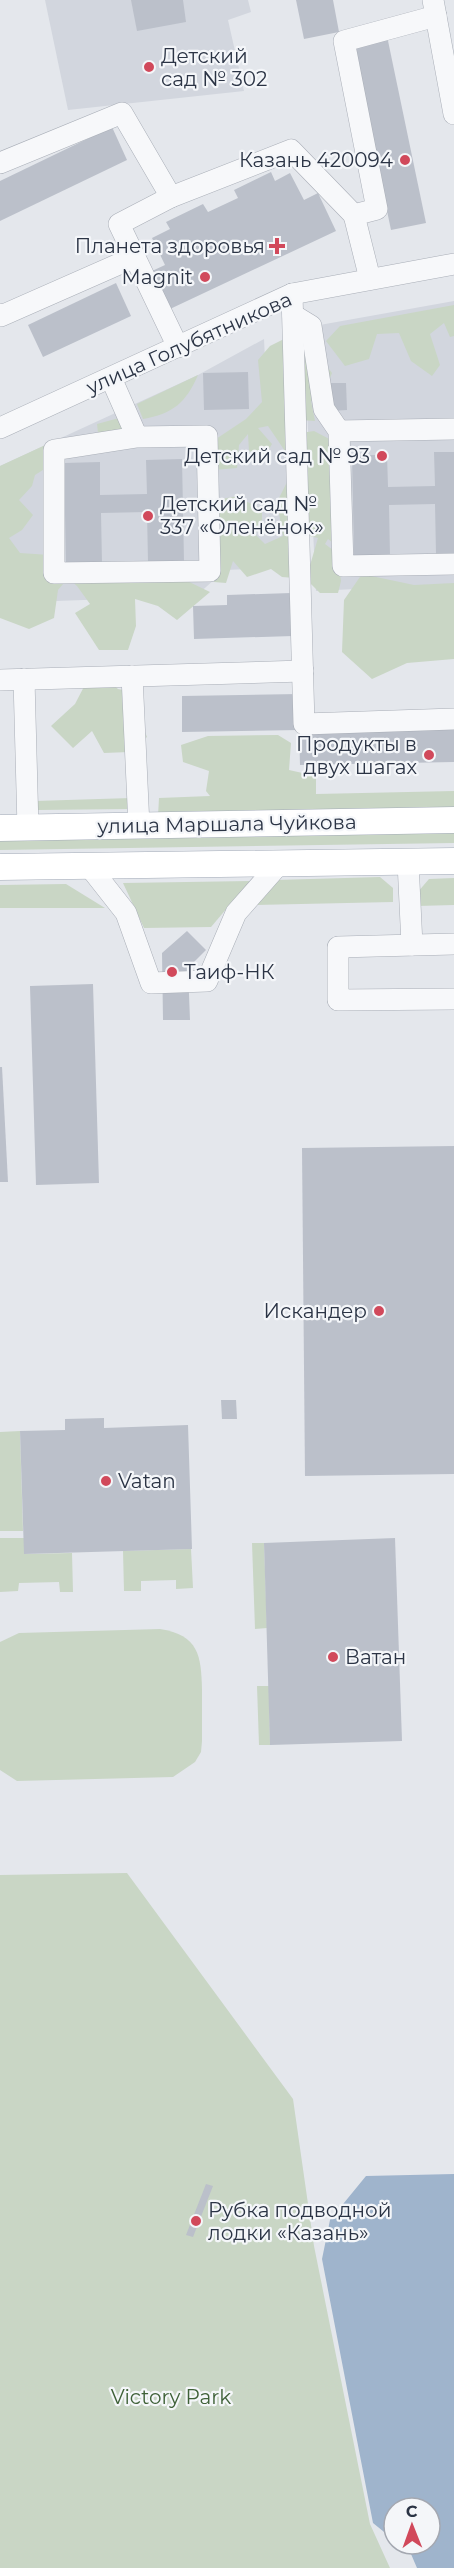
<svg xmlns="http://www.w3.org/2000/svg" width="454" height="2568" viewBox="0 0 454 2568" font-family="Montserrat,sans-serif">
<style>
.built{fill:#d2d6de}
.green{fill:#c9d6c5}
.water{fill:#9fb4cc}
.building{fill:#bbc0ca}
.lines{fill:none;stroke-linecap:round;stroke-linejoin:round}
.minor-casing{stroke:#a9aeb7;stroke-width:22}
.major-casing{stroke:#a3abb8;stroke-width:27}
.minor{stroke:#f7f8fa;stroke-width:21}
.major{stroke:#fff;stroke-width:26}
.poi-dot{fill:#d1495b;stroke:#f4f6f9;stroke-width:2}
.labels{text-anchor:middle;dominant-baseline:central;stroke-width:4.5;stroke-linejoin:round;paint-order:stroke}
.poi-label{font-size:20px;fill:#2b3445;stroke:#f4f6f9;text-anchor:start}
.street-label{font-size:20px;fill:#2b3445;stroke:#f4f6f9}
.park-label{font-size:20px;fill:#3f6138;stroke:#f4f6f9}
</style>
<rect width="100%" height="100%" fill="#e4e7ec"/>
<g class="built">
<path d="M45,0H248L251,12L228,20L244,91L68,110Z"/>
<path d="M454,301V584L316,591L303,328Z"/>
<path d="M264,339L267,401L290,413L298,567L225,570L196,596L0,603V466L198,375Z"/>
</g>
<g class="green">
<path d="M454,305V336L450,337L444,323L430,334L440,365L432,376L411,361L399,333L377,334L369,359L345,366L326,341L340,326Z"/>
<path d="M298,332L308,340L332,373L328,383V396L311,401L315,421L300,420L301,433L314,431L337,443L333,543L328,539L325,544L337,553L341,581L338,593H320L306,579L318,538L306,535L295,578L282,577L271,569L247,577L233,561L226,583L214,582C209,564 215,545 224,530L215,521L217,500L237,496L262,510V526L255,534L265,544L283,536L277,502L289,478V457L268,426L258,428L272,444L265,456L249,451L248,434L239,445L237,468L214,470L213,441L246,419L262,402L258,360L270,346Z"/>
<path d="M198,375C186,403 172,414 143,419L137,404Z"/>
<path d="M119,418L126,433H98L97,424Z"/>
<path d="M54,441L65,456L35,475L32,486L19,500L33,515L22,530L9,538L20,553L50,555L51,576L183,579L210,592L177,620L158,606L135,599L136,626L128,650H99L75,613L90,604L77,586L68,578L58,590L54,618L29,629L0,618V466Z"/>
<path d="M362,574L414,585L454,583V659L407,663L372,679L342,652L344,600Z"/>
<path d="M104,676L118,689L134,692L137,712L147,737L129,752L104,753L92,731L73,748L51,726L75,704L89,677Z"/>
<path d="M278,735L291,743L289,770L316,776V794L454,791V811L158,816L159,798L210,796L206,791L209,771L183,762L181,745L208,736Z"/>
<path d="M131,798V809L37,810L35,801Z"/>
<path d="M454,832V843L0,850V839Z"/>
<path d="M380,877L393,888V902L255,905L276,880Z"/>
<path d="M454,878V905L417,906V893L429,879Z"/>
<path d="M250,881L211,927L144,928L123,883Z"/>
<path d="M66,884L105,908H0V885Z"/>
<path d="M20,1431L23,1531H0V1432Z"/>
<path d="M0,1538H24V1554L72,1553L73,1592H60L59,1582L19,1583L18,1591L0,1592Z"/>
<path d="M252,1543H264L267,1628L255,1629Z"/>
<path d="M191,1549L193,1588L176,1589V1580L141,1581V1591H124L123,1551Z"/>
<path d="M160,1629C199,1635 201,1656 202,1689C202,1706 202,1724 202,1741L201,1752L195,1762L173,1777L17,1781L0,1770V1642L19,1633Z"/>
<path d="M257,1686H269L270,1745H259Z"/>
<path d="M127,1873L293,2099L314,2246L370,2524L390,2568H0V1875Z"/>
</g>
<path class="water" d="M454,2174V2568H417L411,2554L399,2544H430V2508H394V2540L373,2523L322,2259L330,2220L366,2176Z"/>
<g class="building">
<path d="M131,0H183L186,22L137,31Z"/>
<path d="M296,0H333L339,32L304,39Z"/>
<path d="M387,36L426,223L391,230L352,43Z"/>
<path d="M112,127L127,160L0,221V181Z"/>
<path d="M271,172L275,181L290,173L304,200L318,193L336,231L170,309L152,271L165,265L152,238L170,229L166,222L203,204L208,212L238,198L234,190Z"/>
<path d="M116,283L131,316L43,357L28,325Z"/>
<path d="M248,372L249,409L204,410L203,373Z"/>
<path d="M329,383H346L347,410L330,411Z"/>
<path d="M434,452H454V553L436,554L435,504L389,505L390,556L354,557L352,455H387L388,487L435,486Z"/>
<path d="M182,459L184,561L148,562L147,512L101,513L102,564L66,565L64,463L100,462V495L147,494L146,460Z"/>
<path d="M291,593L293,636L194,639L193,606L227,605V595Z"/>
<path d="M299,694L300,729L454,727V762L300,765L299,730L182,732V696Z"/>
<path d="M187,931L206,950L188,968L190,1020H163L162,953Z"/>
<path d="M93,984L99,1183L36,1185L30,986Z"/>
<path d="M0,1067H2L8,1182H0Z"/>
<path d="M454,1146V1474L305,1476L302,1148Z"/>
<path d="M221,1400H236L237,1419H222Z"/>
<path d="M104,1418V1428L188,1425L192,1549L24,1554L20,1431L65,1430V1419Z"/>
<path d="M395,1538L402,1741L270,1745L264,1543Z"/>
<path d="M206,2184L213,2186L193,2237L186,2235Z"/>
</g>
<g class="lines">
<defs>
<g id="minor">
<path d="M433,0L454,114"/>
<path d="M0,163L122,113L171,197"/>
<path d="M370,279L354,215L377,209L344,41L436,16"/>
<path d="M292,294L304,724L454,719"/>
<path d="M0,314L1,316L135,257"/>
<path d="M293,315L311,326L324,409L339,431L343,566L454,564"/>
<path d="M178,347L119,224L171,197L291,150L354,215"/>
<path d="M111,378L137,437L54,450V573L210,571L207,436L137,437"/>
<path d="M0,428L292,294L454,264"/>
<path d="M339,431L454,429"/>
<path d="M132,676L139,826"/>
<path d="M24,679L28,828"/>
<path d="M0,680L303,671"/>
<path d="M408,862L412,945"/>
<path d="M89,866L126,913L151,983L207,981L236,913L280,863"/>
<path d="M454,944L338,947V1000L454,999"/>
</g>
<g id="major">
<path d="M0,828L454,820"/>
<path d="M0,867L454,861"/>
</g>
</defs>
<use href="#minor" class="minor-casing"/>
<use href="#major" class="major-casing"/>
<use href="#minor" class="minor"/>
<use href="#major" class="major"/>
</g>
<g class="poi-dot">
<circle cx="149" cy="67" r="6"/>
<circle cx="405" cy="160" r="6"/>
<path d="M274 237h6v6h6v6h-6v6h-6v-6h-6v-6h6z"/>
<circle cx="205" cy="277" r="6"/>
<circle cx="382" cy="456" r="6"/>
<circle cx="148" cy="516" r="6"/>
<circle cx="429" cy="755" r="6"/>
<circle cx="172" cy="972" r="6"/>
<circle cx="379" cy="1311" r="6"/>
<circle cx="106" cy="1481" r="6"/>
<circle cx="333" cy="1657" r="6"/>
<circle cx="196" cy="2221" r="6"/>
</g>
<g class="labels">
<g class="poi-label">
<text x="161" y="56">Детский<tspan x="161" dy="23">сад № 302</tspan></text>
<text x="393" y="160" text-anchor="end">Казань 420094</text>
<text x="265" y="246" text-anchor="end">Планета здоровья</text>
<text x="193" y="277" text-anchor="end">Magnit</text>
<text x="370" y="456" text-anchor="end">Детский сад № 93</text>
<text x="160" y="504">Детский сад №<tspan x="160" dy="23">337 «Оленёнок»</tspan></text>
<text x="417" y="744" text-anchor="end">Продукты в<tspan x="417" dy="23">двух шагах</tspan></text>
<text x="184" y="972">Таиф-НК</text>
<text x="367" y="1311" text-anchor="end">Искандер</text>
<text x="118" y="1481">Vatan</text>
<text x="345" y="1657">Ватан</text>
<text x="208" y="2210">Рубка подводной<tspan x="208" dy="23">лодки «Казань»</tspan></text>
</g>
<g class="street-label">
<text transform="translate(189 343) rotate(-24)">улица Голубятникова</text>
<text transform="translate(227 824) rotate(-1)">улица Маршала Чуйкова</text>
</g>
<g class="park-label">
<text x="171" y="2397">Victory Park</text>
</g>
</g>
<g transform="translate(412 2526) rotate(359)"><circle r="28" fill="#f4f6f9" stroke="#a4a8b1" stroke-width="1.5"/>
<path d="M0-4.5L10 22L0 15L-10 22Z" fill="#d1495b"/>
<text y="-9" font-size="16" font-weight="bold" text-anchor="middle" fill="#2b3445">С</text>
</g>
</svg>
